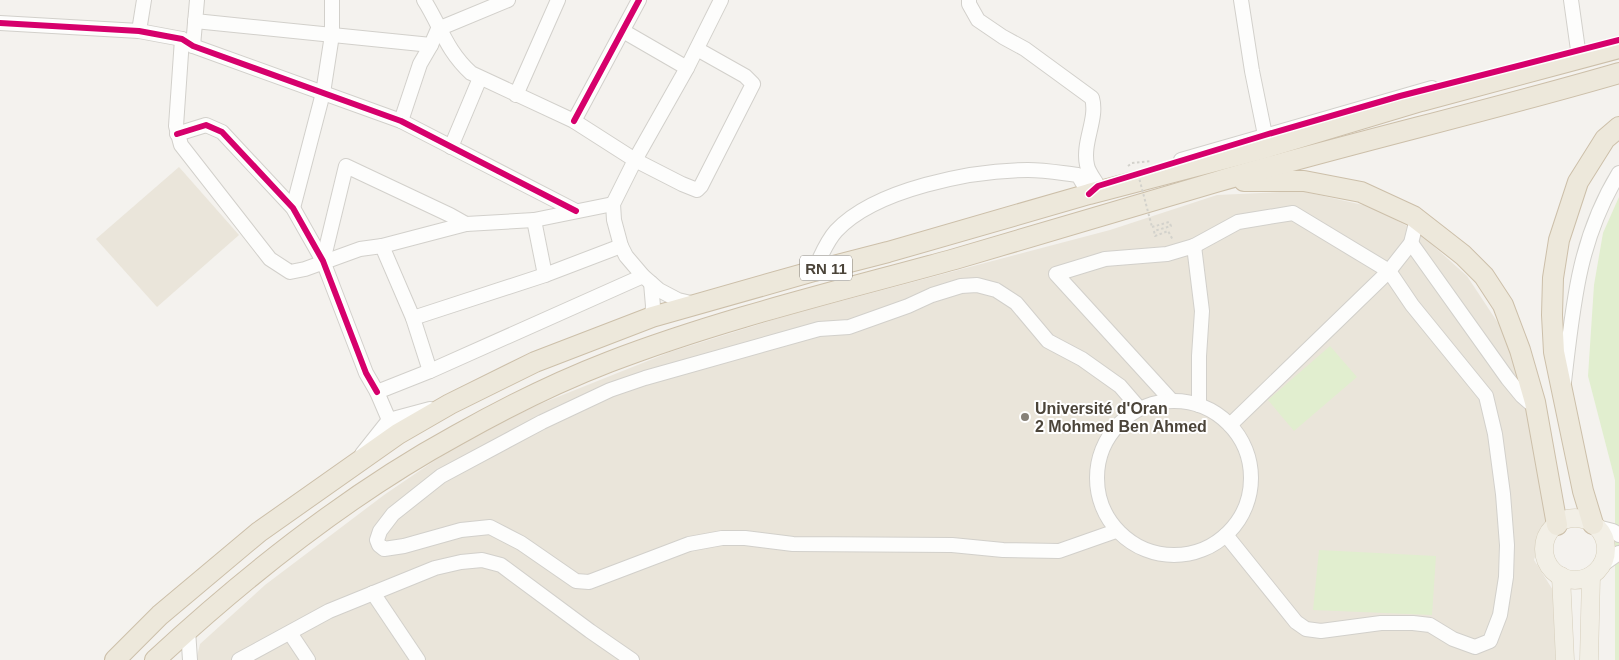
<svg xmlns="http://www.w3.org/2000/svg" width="1619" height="660" viewBox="0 0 1619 660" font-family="Arial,sans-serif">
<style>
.education{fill:#eae5da}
.green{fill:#e1eecf}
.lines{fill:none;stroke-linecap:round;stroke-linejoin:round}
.minor-casing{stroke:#d2d0cb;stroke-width:16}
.major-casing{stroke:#d6cebb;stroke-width:19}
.highway-casing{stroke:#ccbfa9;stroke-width:22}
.path{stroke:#d3d2cc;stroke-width:2;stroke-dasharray:2.5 2.5;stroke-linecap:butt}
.minor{stroke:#fdfdfc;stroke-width:14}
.major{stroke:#f2efe6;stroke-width:18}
.highway{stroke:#ede8db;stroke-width:20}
.path-bridge{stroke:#d3d2cc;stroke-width:2;stroke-dasharray:2.5 2.5;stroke-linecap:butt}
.cycleway-casing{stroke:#fff;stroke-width:9}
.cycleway{stroke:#d6006c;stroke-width:6}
.poi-dot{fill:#868178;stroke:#fff;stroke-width:2}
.labels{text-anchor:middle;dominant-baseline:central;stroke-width:4;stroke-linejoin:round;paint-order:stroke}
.shield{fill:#fff;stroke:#817c74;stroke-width:1}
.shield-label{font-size:15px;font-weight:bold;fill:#4b4439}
.poi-label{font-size:16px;font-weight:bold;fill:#4b4439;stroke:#fff;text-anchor:start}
</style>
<rect width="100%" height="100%" fill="#f4f2ee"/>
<g class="education">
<path d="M179,167L239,235L157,307L96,239Z"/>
<path d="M1301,191L1372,207L1418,232L1467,276L1502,329L1540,428L1552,500L1534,560L1563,606L1562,660H196L200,644L265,585L384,495L453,448L535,406L670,352L792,314L1110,230L1217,195Z"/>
</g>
<g class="green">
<path d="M1619,197V660H1615V480L1588,376L1594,285L1603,233Z"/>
<path d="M1330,346L1357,377L1294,431L1268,400Z"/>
<path d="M1319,550L1436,556L1432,615L1313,610Z"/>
</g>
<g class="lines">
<defs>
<g id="minor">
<path d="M424,0C441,27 446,50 471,73L574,121L635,160L682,184L697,190L701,186L753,84L745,76L697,49"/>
<path d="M969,0V4L978,20L1003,37L1025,49L1092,98C1098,119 1082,142 1087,165C1088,172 1095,180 1098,186"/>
<path d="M1241,0L1252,71L1265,135"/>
<path d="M1571,0L1578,50"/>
<path d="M195,21L431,45L438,29L508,0"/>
<path d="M0,23L139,31L182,39L193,46L401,121L576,211"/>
<path d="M139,31L144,0"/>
<path d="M623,31L687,68"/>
<path d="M182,39L176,126L181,145L270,259L290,272L305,269L360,249L382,246L466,224L534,220L613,204"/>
<path d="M193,46L197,0"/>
<path d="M516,95L558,0"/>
<path d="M401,121L420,64L431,45"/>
<path d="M574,121L639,0"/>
<path d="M177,134L206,125L222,132L293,208L323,261L366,373L377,392"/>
<path d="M451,147L480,78"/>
<path d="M1181,160L1432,88"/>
<path d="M293,208L323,93L332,35V0"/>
<path d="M534,220L545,275"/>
<path d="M1411,243L1508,379L1522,396L1536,408"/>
<path d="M382,246L413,318L430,371"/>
<path d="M1194,246L1238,222L1293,213L1389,271L1412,305L1486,396L1495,434L1503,494L1507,545L1506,577L1500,615L1490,641L1475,647L1453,639L1430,625L1413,623H1381L1321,631L1306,629L1296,622L1226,535"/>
<path d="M323,261L346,166L450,215L466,224"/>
<path d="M814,271C820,258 826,242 836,231C875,189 973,170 1028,170C1045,170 1061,173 1078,175L1089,194L1095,189"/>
<path d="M651,283L653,306L652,317"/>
<path d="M695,304L678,300L659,290L643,276L626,256L621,246L614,220L613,204L635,160L687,68L721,0"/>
<path d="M413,318L545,275L621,246"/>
<path d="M1564,382C1573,306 1578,240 1619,173"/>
<path d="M1171,400L1056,274L1105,259L1167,254L1194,246L1202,311L1199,356V405"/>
<circle cx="1174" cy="478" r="77"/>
<path d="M389,420L377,392L430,371L643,276"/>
<path d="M1230,425L1389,271L1411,243L1417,219"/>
<path d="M362,454L389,420L430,409"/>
<path d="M1597,527L1613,531L1619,535"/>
<path d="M1116,531L1059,551L1003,550L952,545L793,544L745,538H722L689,544L589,582L576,581L521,543L490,527L461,530L404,546L384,549L379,545L377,540L380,531L393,514L441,476L542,422L610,390L645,378L819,329L849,327L908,306L932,295L961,286L977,285L996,290L1016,303L1048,341L1082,359L1120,386L1139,408"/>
<path d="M1602,565L1619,553"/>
<path d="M373,593L418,660"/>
<path d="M188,630L190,660"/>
<path d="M290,633L308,660"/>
<path d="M239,660L329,611L435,568L461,562L482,560L501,565L590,631L632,660"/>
</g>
<g id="major">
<circle cx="1575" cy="549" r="31"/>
<path d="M1561,576L1565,660"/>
<path d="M1589,660L1591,576"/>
</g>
<g id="highway">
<path d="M1244,181H1304L1361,192L1413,216L1463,255L1484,276L1503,305L1520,350L1535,402L1557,525"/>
<path d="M1593,524L1583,491L1554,352L1552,315L1553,278L1559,240L1578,182L1605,139L1619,127"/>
<path d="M115,660L160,615L259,532L398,434L450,404L535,362L652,317L814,271L888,252L1089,194L1261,149L1421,101L1619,48"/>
<path d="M155,660C247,575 347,495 457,435C505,408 557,382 609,362C721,319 839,291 955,259C1042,234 1129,207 1216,182C1350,143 1485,112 1619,73"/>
</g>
</defs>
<use href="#minor" class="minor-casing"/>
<use href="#major" class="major-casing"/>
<use href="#highway" class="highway-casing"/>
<g class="path">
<path d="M1128,166L1132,163L1151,161"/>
<path d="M1152,227L1169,222L1171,226L1154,231"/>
<path d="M1154,231L1155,236L1168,231L1173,240"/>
</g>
<use href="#minor" class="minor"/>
<use href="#major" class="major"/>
<use href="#highway" class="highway"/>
<path class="path-bridge" d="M1137,170L1152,227"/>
<defs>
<g id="cycleway">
<path d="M0,23L139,31L182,39L193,46L401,121L576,211"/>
<path d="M574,121L639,0"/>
<path d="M177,134L206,125L222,132L293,208L323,261L366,373L377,392"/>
<path d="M1089,194L1098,186L1265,135L1400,96L1619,40"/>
</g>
</defs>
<use href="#cycleway" class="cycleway-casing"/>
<use href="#cycleway" class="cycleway"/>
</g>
<circle class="poi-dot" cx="1025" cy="417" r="5"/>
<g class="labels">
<rect class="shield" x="800" y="255.5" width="52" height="25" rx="4"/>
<g class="shield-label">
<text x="826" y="268">RN 11</text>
</g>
<g class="poi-label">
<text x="1035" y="408">Université d'Oran<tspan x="1035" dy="18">2 Mohmed Ben Ahmed</tspan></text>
</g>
</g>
</svg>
